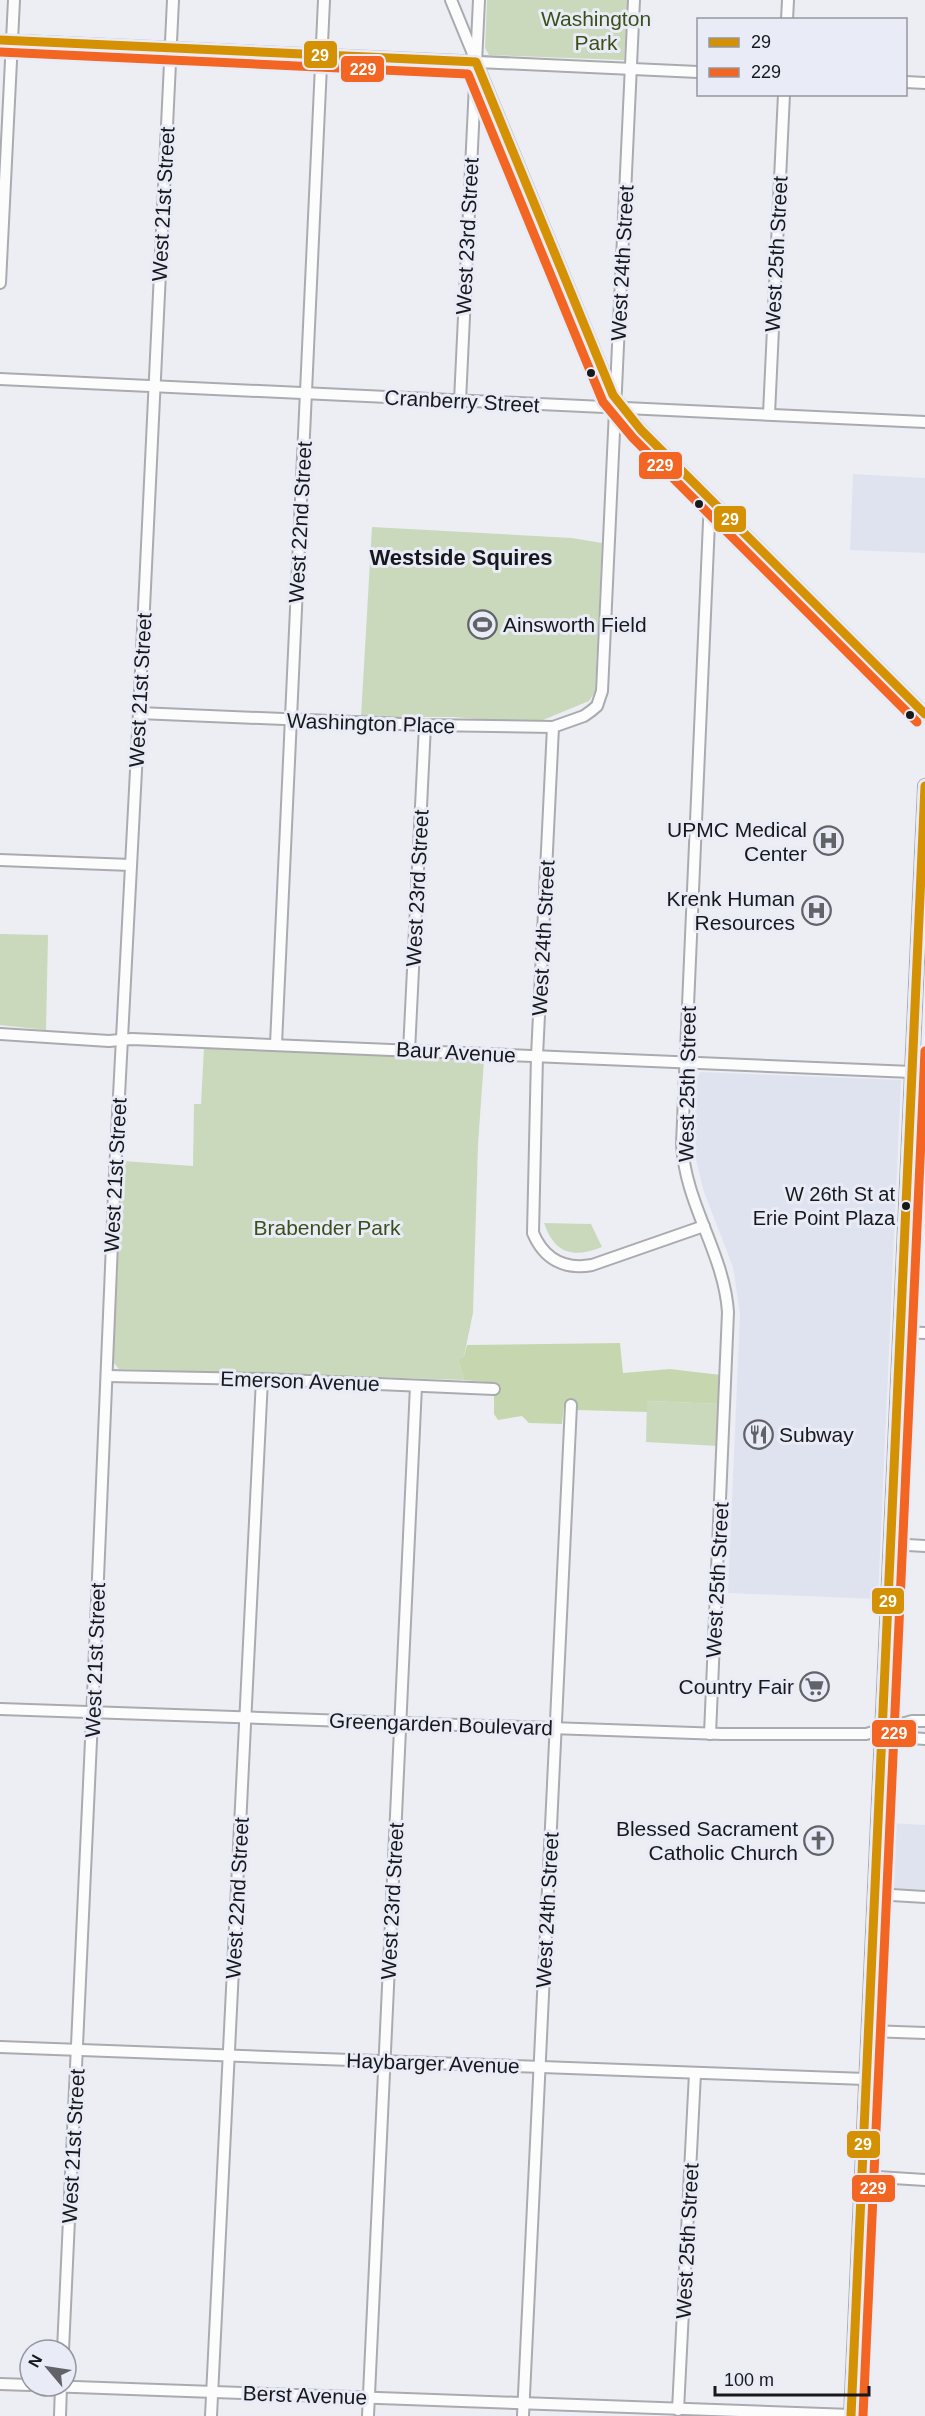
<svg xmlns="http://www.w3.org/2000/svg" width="925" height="2416" viewBox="0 0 925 2416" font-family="Arial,sans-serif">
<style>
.built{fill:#dfe3ef}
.green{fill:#cad9bb}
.forest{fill:#c6d7b0}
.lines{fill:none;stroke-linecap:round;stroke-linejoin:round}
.minor-casing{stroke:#aaabaf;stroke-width:14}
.major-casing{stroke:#aaabaf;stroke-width:16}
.minor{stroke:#fcfcfd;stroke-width:10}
.major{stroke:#fcfcfd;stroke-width:14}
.bus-1-casing{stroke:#e9ecf7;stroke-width:14}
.bus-2-casing{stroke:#e9ecf7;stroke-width:14}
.bus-1{stroke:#d59104;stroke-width:9}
.bus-2{stroke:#f26522;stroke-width:9}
.bus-dot{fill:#17181c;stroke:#e9ecf7;stroke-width:2}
.labels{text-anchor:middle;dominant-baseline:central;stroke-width:6;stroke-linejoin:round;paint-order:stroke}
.bus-label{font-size:20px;fill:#17181c;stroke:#e9ecf7;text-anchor:end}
.park-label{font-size:21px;fill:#3c4f19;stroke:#e9ecf7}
.street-label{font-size:21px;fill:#17181c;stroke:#e9ecf7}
.poi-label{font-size:21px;fill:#17181c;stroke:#e9ecf7;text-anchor:end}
.neighbourhood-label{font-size:22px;font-weight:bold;fill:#17181c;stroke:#e9ecf7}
.line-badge{stroke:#e9ecf7;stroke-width:2}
.badge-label{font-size:16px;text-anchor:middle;font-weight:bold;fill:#fff}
</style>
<rect width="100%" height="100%" fill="#eceef4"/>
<g class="built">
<path d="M853,474L925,478V553L850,550Z"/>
<path d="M700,1072L901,1080L878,1599L728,1593L740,1314L733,1267L704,1192L696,1160L695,1126L697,1079Z"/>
<path d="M889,1823L925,1825V1890L892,1889L887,1884Z"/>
</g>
<g class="green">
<path d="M487,0H628L624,60L489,55L485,48Z"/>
<path d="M372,527L572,538L602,543L595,692L589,701L543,720L513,722L453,717H361Z"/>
<path d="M0,934L48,935L46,1030L0,1025Z"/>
<path d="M204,1047L332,1049L484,1060L478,1144L473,1313L464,1356L458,1358L464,1380L119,1369L113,1362L123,1161L193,1166L194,1104H201Z"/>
<path d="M544,1223L591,1224L602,1247C574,1258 555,1255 544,1223Z"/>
<path d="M647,1401L720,1404L718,1446L646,1442Z"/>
</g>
<path class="forest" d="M620,1343L623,1373L670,1369L721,1375L720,1404L647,1401V1412L576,1410L571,1405H564L562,1424L529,1423L522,1416L498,1420L494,1414V1383L464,1380L458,1358L464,1356L467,1345Z"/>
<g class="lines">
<defs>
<g id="minor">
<path d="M451,0L613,395L641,430L925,714"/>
<path d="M787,20L788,0"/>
<path d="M0,40L698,72"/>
<path d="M906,82L925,83"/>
<path d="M0,283L14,0"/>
<path d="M0,379L925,422"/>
<path d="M460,401L479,0"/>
<path d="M769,414L784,94"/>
<path d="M139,713L425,725L553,727L584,716L591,711L597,706L602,691L634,0"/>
<path d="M553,727L537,1056L533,1233C544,1259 564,1270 592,1265L704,1226"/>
<path d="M0,860L131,865"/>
<path d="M0,1034L109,1041L132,1039L912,1072"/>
<path d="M276,1044L324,0"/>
<path d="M409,1051L425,725"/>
<path d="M907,1191L925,1192"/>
<path d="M900,1332L925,1333"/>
<path d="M107,1376L262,1379L494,1389"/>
<path d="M890,1544L925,1546"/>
<path d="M0,1709L722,1734H866L912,1721H925"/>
<path d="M882,1731L911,1738L925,1739"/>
<path d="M710,1734L728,1312C724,1253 685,1204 682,1144L710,499"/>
<path d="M875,1894L925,1897"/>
<path d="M869,2031L925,2033"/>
<path d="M0,2047L866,2079"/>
<path d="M862,2176L925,2180"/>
<path d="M63,2350L93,1697L115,1172L139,713L173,0"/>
<path d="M0,2384L30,2385"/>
<path d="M47,2386C315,2395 583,2405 851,2415"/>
<path d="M678,2410L695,2073"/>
<path d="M60,2416L61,2386"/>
<path d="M211,2416L262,1379"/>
<path d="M368,2416L416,1386"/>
<path d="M523,2416L571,1405"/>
</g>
<path id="major" d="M851,2416L925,786"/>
</defs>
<use href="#minor" class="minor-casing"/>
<use href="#major" class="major-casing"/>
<use href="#minor" class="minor"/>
<use href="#major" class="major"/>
<defs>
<g id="bus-1">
<path d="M0,40L476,62L613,395L641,430L925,714"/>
<path d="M851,2416L925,786"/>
</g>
<g id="bus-2">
<path d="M0,52L468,74L603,402L633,438L917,722"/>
<path d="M863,2416L925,1051"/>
</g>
</defs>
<use href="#bus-1" class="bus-1-casing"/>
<use href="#bus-2" class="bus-2-casing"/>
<use href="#bus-1" class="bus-1"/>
<use href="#bus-2" class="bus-2"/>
</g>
<defs>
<symbol id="stadium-ring" viewBox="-11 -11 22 22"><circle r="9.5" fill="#e9ecf7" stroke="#626368" stroke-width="1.5"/><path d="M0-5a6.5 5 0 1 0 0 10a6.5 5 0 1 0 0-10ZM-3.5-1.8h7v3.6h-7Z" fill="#626368"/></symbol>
<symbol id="hospital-ring" viewBox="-11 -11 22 22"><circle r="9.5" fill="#e9ecf7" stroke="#626368" stroke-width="1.5"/><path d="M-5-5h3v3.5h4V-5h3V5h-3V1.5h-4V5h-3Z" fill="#626368"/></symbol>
<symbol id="restaurant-ring" viewBox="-11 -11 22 22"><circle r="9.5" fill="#e9ecf7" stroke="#626368" stroke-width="1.5"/><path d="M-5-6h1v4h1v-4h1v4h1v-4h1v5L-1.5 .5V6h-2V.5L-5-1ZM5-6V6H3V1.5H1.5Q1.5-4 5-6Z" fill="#626368"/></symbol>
<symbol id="supermarket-ring" viewBox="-11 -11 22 22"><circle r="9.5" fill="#e9ecf7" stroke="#626368" stroke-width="1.5"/><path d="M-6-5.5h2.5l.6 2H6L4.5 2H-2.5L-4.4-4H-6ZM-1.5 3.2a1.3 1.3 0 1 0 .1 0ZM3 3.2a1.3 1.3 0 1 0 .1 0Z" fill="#626368"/></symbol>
<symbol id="church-ring" viewBox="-11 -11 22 22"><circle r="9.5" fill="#e9ecf7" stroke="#626368" stroke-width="1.5"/><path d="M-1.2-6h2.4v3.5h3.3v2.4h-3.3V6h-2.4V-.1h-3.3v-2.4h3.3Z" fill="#626368"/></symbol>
</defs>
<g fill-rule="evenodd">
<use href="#stadium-ring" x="466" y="608" width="33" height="33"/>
<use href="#hospital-ring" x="812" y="824" width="33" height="33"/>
<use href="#hospital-ring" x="800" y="894" width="33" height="33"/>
<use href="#restaurant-ring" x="742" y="1418" width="33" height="33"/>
<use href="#supermarket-ring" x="798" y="1670" width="33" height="33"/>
<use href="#church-ring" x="802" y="1824" width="33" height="33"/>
</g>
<g class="bus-dot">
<circle cx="591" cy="373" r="5"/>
<circle cx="699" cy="504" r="5"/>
<circle cx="910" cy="715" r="5"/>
<circle cx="906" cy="1206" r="5"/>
</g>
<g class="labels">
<g class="bus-label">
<text x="895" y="1194">W 26th St at<tspan x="895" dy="24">Erie Point Plaza</tspan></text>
</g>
<g class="park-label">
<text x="596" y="18">Washington<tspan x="596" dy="24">Park</tspan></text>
<text x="327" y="1227">Brabender Park</text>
</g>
<g class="street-label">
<text transform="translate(163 204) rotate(-87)">West 21st Street</text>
<text transform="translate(467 236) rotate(-87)">West 23rd Street</text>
<text transform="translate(776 254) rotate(-87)">West 25th Street</text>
<text transform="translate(622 263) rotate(-87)">West 24th Street</text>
<text transform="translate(462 401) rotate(3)">Cranberry Street</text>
<text transform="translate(300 522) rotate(-87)">West 22nd Street</text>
<text transform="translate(140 690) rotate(-87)">West 21st Street</text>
<text transform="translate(371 723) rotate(2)">Washington Place</text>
<text transform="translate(417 888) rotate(-87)">West 23rd Street</text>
<text transform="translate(543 938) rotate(-87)">West 24th Street</text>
<text transform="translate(456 1052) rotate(3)">Baur Avenue</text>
<text transform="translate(687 1084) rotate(-89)">West 25th Street</text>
<text transform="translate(115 1175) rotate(-87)">West 21st Street</text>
<text transform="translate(300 1381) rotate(2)">Emerson Avenue</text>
<text transform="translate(717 1580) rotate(-87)">West 25th Street</text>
<text transform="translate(95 1660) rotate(-88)">West 21st Street</text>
<text transform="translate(441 1724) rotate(2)">Greengarden Boulevard</text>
<text transform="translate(237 1898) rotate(-87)">West 22nd Street</text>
<text transform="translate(392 1901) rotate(-87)">West 23rd Street</text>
<text transform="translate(547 1910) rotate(-87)">West 24th Street</text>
<text transform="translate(433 2063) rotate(2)">Haybarger Avenue</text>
<text transform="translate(73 2146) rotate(-87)">West 21st Street</text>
<text transform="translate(687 2241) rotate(-87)">West 25th Street</text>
<text transform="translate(305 2395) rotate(2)">Berst Avenue</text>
</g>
<g class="poi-label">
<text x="503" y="624" text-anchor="start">Ainsworth Field</text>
<text x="807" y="829">UPMC Medical<tspan x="807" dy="24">Center</tspan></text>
<text x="795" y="898">Krenk Human<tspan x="795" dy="24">Resources</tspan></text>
<text x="779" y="1434" text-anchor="start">Subway</text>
<text x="794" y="1686">Country Fair</text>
<text x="798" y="1828">Blessed Sacrament<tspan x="798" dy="24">Catholic Church</tspan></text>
</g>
<g class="neighbourhood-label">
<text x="461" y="557">Westside Squires</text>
</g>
</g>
<g class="line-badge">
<rect x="303" y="40" width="35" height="29" rx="6" fill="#d59104"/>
<rect x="340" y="55" width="45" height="28" rx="6" fill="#f26522"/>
<rect x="638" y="451" width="45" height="29" rx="6" fill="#f26522"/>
<rect x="713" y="505" width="34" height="28" rx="6" fill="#d59104"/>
<rect x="871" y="1587" width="34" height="28" rx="6" fill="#d59104"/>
<rect x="871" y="1719" width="46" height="29" rx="6" fill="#f26522"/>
<rect x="846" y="2130" width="35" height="29" rx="6" fill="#d59104"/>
<rect x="851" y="2174" width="45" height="29" rx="6" fill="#f26522"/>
</g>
<g class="badge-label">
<text x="320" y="61">29</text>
<text x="363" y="75">229</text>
<text x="660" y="471">229</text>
<text x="730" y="525">29</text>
<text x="888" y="1607">29</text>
<text x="894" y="1739">229</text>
<text x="863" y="2150">29</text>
<text x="873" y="2194">229</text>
</g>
<rect x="697" y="18" width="210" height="78" fill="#e9ecf7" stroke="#95979f" stroke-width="1.5"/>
<rect x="709" y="38" width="30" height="9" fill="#d59104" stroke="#95979f" stroke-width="1.5"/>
<text x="751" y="48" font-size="18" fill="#17181c">29</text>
<rect x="709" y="68" width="30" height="9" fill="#f26522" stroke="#95979f" stroke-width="1.5"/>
<text x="751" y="78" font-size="18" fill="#17181c">229</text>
<g transform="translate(48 2368) rotate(299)"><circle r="28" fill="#e9ecf7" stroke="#95979f" stroke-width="1.5"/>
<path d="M0-4.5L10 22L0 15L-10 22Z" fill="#626368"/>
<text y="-9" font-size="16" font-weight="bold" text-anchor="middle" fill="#17181c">N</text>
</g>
<path d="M715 2386v9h154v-9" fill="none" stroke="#17181c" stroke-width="3"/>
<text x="724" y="2386" font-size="18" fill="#17181c" stroke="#e9ecf7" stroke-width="4.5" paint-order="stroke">100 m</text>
</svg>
